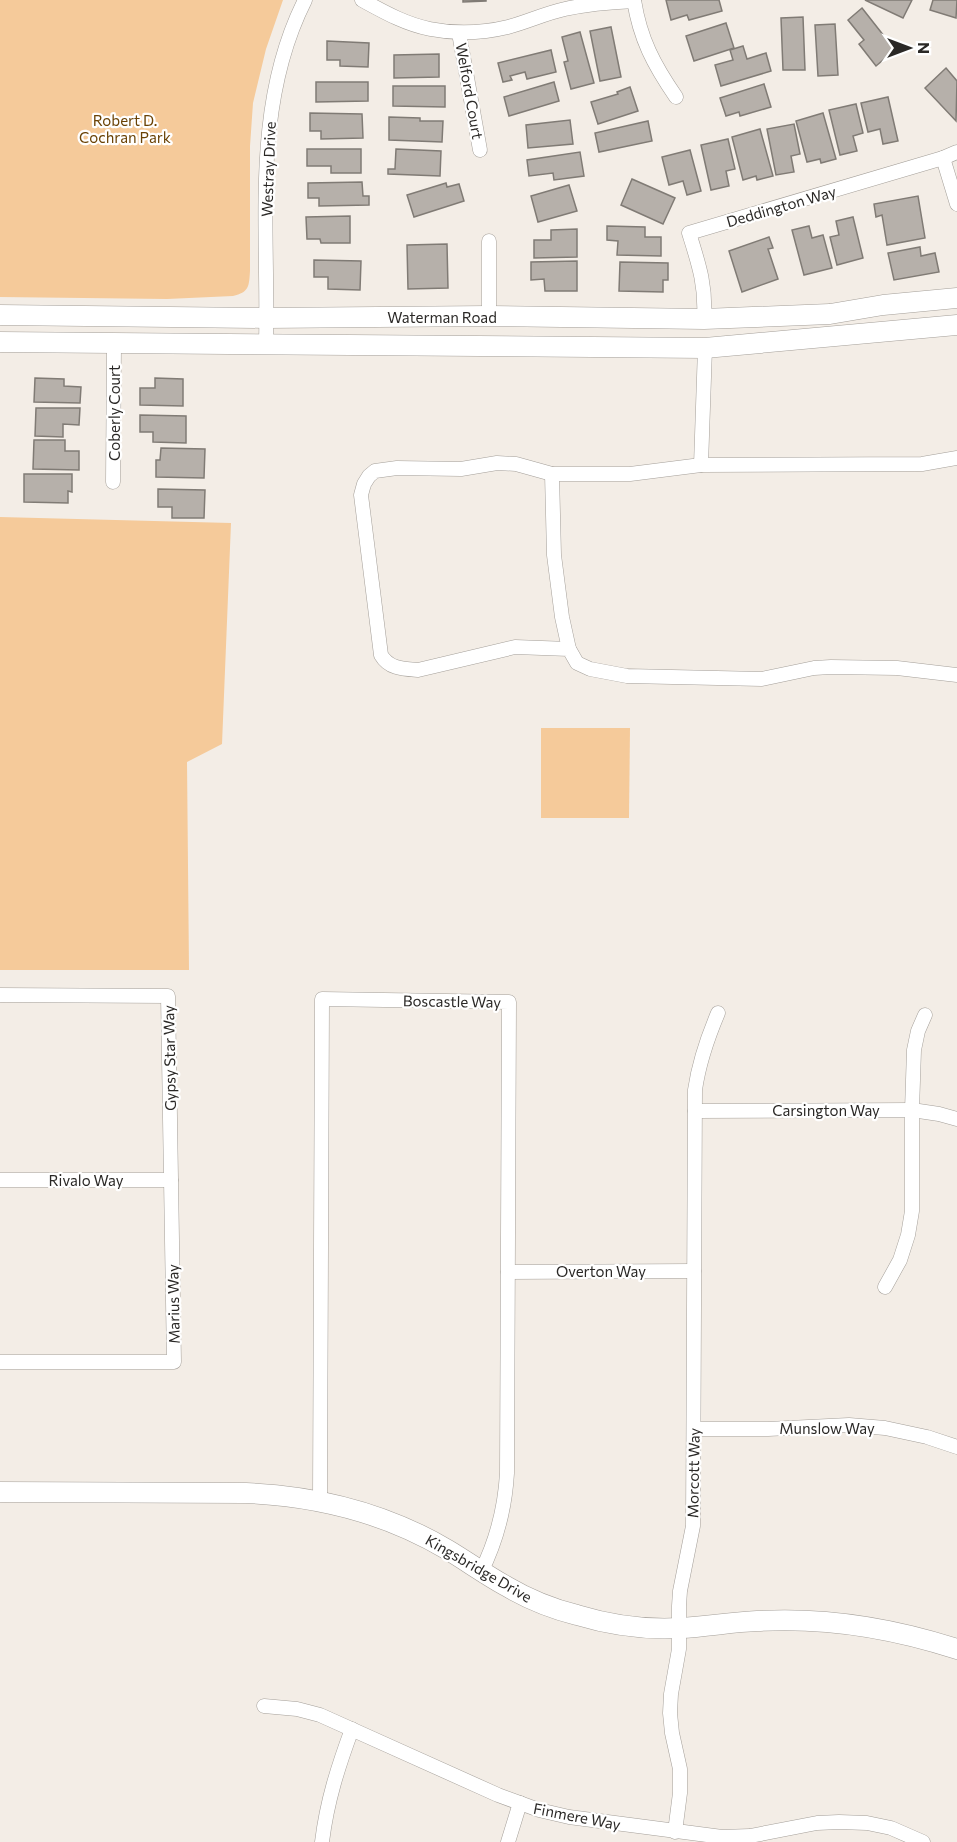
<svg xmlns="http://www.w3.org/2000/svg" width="957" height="1842" viewBox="0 0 957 1842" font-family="Commissioner,sans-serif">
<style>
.green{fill:#f5ca9a}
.building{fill:#b6b0aa;stroke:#807b75;stroke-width:1.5}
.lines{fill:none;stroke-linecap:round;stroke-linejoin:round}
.street-casing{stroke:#a49f99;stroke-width:15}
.secondary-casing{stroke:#a49f99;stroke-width:21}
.street{stroke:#fff;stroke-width:14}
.secondary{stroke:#fff;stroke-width:20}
.labels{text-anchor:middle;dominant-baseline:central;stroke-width:4.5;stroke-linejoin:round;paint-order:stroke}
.street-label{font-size:15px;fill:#2a2826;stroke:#fff}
.park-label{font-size:15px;fill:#6a4205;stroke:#fff}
</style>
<rect width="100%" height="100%" fill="#f3ede6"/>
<g class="green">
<path d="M0,0H283L266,49L253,103L250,146V271C249,287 249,292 233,296L167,299L0,297Z"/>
<path d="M0,517L231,523L222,744L187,762L189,970H0Z"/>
<path d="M541,728H630L629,818H541Z"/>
</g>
<g class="building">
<path d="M463,0H486V1L463,2Z"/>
<path d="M666,0H719L722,11L689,20L687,15L671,20Z"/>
<path d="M865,0H912L903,18Z"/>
<path d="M933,0H957L956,18L930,10Z"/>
<path d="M862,8L895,50L876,66L859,44L864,40L848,20Z"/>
<path d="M803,17L805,70H783L781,18Z"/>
<path d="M726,23L734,48L694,61L686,36Z"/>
<path d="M835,24L838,75L818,76L815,25Z"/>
<path d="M611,27L621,77L600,81L590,31Z"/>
<path d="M580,32L594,83L571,89L564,62L568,61L562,37Z"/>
<path d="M327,41L369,43L368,67L340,66V60H327Z"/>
<path d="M743,46L747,59L766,53L771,71L721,86L715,65L733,60L730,50Z"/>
<path d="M551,50L556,72L527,79L525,72L510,76L512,80L503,82L498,63Z"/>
<path d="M439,54V77L394,78V55Z"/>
<path d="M946,68L957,81L956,121L925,88Z"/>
<path d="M316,82H368V101L316,102Z"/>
<path d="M554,82L559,101L509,116L504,97Z"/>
<path d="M764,84L771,107L740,116L739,112L726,116L720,98Z"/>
<path d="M393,86H445V107L393,106Z"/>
<path d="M630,87L638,111L598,124L591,102L618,94L617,92Z"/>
<path d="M888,97L898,141L883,144L880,129L868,132L861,103Z"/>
<path d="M856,104L863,133L853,136L857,151L840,155L829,110Z"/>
<path d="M310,113L362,114L363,138L321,139V131H310Z"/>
<path d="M823,113L836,159L821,163L820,159L807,162L796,121Z"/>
<path d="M389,117L420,118V121H443L442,142L389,140Z"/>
<path d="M570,120L573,144L528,148L526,125Z"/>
<path d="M648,121L652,141L599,152L595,133Z"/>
<path d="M794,124L800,154L791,156L794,172L776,175L767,129Z"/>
<path d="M760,129L773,176L757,180L756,176L743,180L732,137Z"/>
<path d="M728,139L735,169L726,171L729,186L711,190L701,145Z"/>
<path d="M307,149H361V173H331V166H307Z"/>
<path d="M396,149L441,151L440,176L388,174V169H395Z"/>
<path d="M690,150L701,191L687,195L683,181L669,185L662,157Z"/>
<path d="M580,152L584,176L554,180L553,173L529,176L527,160Z"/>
<path d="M632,179L675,198L663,224L621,205Z"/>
<path d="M362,182L363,196H369V205L319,206V198H308V183Z"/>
<path d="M446,183L447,187L459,184L464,201L414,217L407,195Z"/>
<path d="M569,185L577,211L538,222L531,196Z"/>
<path d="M918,196L925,238L887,245L882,215L876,217L874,204Z"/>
<path d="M350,216V243H321L320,239H307L306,217Z"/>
<path d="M853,217L863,258L837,265L830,237L839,235L836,221Z"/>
<path d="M607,226L645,227V237H661V256L617,255L618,241L607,240Z"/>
<path d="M809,226L812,238L823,235L832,268L804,275L792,230Z"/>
<path d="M577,229V257L534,258V240H551V230Z"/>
<path d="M769,237L773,248L768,249L778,279L742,292L729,251Z"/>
<path d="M447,244L448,288L408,289L407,245Z"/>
<path d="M920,247L921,256L935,253L939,272L894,280L888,253Z"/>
<path d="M314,260L361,261L360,290L328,289V277H314Z"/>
<path d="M577,261V291H545L544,279L531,280V262Z"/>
<path d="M620,262L668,263V280H663V292L619,291Z"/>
<path d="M35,378L64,379V386L81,387L80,403L34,402Z"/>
<path d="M155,378L183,379V406L140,405V388H155Z"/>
<path d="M36,408H80L79,425L63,424V437L35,436Z"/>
<path d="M140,415L186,416V443L153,442V432H140Z"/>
<path d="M34,440H65V451H79V470L33,469Z"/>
<path d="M161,448L205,449L204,478L156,477V460H160Z"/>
<path d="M24,474H72V492L68,491V503L24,502Z"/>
<path d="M158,489L205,490L204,518H172V507H158Z"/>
</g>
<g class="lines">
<defs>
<g id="street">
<path d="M362,0C384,12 405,24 430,29C455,34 483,33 508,27C527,22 546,13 565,9C588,4 611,2 634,1"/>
<path d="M634,0C640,39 654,65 676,97"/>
<path d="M459,33L480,150"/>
<path d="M943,158L957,204"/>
<path d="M489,316V241"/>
<path d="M704,319C706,285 699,265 689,233L943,158L957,152"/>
<path d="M266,344C269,228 251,107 305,0"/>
<path d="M957,458L922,464L701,465L630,474H552L516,464L497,463L461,469L397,468L375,471L369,476L364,484L361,495L381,655C389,669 404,669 418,670L515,647L569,649L577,663L590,669L627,676L762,679L814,668L831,667L897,668L957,675"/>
<path d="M701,465L705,348"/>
<path d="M552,474L554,555L562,617L569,649"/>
<path d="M113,482L114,344"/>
<path d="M0,995L168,996L174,1362H0"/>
<path d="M695,1111L912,1110L939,1114L957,1119"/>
<path d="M0,1180H171"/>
<path d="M508,1272L694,1271"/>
<path d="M885,1287L900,1260L908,1235L912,1211V1110L914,1050L918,1031L925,1015"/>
<path d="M694,1429H768L849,1425L885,1428L927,1437L957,1447"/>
<path d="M320,1500L322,999L509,1002L507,1473C505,1508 497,1540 481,1572"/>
<path d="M264,1706L297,1709L320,1715L498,1795L539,1810L569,1817L722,1837L750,1836L817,1823L839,1822L867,1823L891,1828L923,1842"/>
<path d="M675,1832L680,1793V1769L672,1733L670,1713L671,1694L679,1649V1606L680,1591L693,1526L695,1090C699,1062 707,1039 718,1013"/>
<path d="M322,1842C327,1801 338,1767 352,1729"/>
<path d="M508,1842L520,1803"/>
</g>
<g id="secondary">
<path d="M0,315L266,318L489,316L704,319L830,314L883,305L957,298"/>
<path d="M0,342L705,348L957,325"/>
<path d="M0,1492L246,1493C318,1496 386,1513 448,1550C468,1562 486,1575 506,1586C528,1599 553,1609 577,1615C610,1625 646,1630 680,1628C706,1627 731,1622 757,1621C825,1617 892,1628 957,1649"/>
</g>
</defs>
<use href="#street" class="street-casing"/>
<use href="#secondary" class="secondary-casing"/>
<use href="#street" class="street"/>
<use href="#secondary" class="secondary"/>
</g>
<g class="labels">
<g class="street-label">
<text transform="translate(470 91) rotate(80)">Welford Court</text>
<text transform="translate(268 169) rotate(-88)">Westray Drive</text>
<text transform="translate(781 206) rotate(-16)">Deddington Way</text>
<text x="442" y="317">Waterman Road</text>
<text transform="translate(114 413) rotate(-90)">Coberly Court</text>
<text transform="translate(452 1001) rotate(1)">Boscastle Way</text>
<text transform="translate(169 1058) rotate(-91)">Gypsy Star Way</text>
<text x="826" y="1110">Carsington Way</text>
<text x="86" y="1180">Rivalo Way</text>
<text x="601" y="1271">Overton Way</text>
<text transform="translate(173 1304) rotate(-91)">Marius Way</text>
<text x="827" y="1428">Munslow Way</text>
<text transform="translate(693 1473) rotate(-89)">Morcott Way</text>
<text transform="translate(479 1568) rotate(30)">Kingsbridge Drive</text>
<text transform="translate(577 1816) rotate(11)">Finmere Way</text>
</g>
<g class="park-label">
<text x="125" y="120">Robert D.<tspan x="125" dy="17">Cochran Park</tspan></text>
</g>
</g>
<g transform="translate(909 48) rotate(90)" stroke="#ffffff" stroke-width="4.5" paint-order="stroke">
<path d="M0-4.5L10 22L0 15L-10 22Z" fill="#2a2826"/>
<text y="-9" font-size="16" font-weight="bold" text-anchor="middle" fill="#2a2826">N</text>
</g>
</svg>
